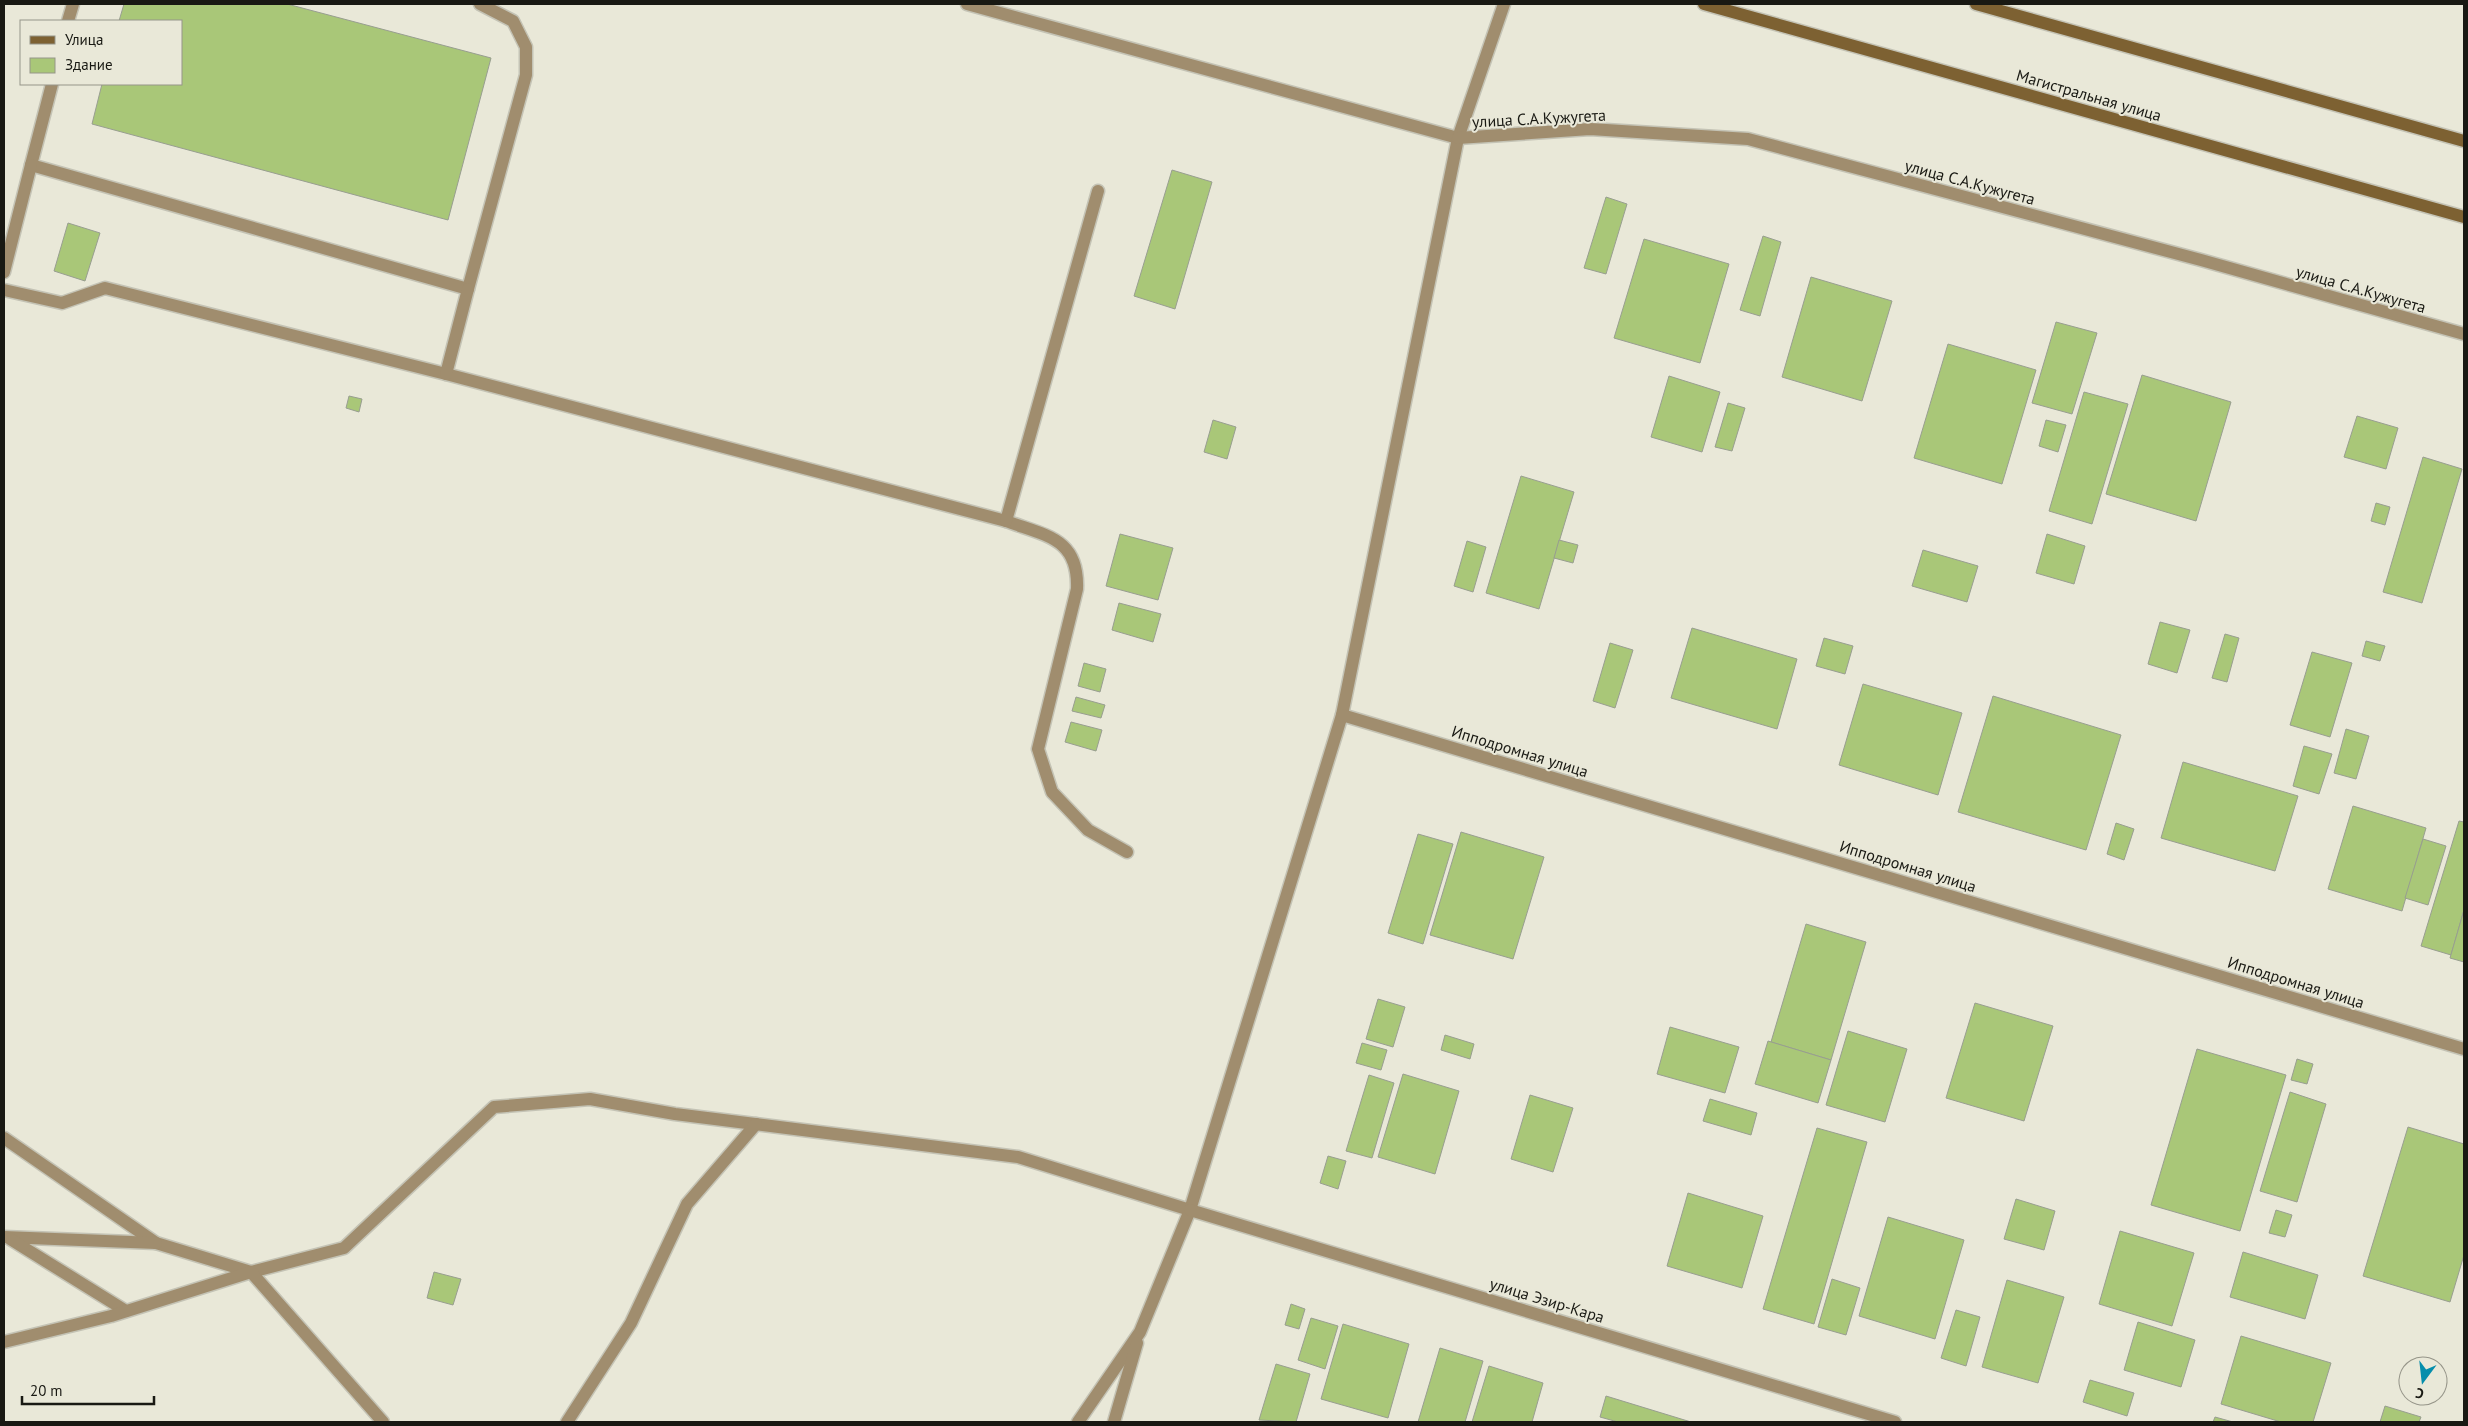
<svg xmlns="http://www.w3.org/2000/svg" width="2468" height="1426" viewBox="0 0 2468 1426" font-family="'PT Sans',sans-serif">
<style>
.building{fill:#a9c778;stroke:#989e90}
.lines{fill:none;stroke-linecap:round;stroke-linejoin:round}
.service-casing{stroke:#c4c3b5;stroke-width:15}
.minor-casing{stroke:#c4c3b5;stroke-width:15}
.secondary-casing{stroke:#c4c3b5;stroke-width:15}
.service{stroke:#a08d6e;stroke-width:12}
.minor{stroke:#a08d6e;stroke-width:12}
.secondary{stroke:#7d6132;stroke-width:12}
.labels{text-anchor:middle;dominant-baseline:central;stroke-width:4;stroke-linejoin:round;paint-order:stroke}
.street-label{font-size:16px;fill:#191913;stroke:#e9e8d8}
</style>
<rect width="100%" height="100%" fill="#e9e8d8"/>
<g class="building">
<path d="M124,4H287L491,58L448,220L92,124L102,84H181V21H119Z"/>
<path d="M1172,170L1212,182L1175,309L1134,296Z"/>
<path d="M1606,197L1627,204L1606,274L1584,268Z"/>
<path d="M68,223L100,233L85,281L54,271Z"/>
<path d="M1763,236L1781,242L1760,316L1740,310Z"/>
<path d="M1644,239L1729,264L1700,363L1614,338Z"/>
<path d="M1811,277L1892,301L1862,401L1782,377Z"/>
<path d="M2056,322L2097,333L2072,414L2032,403Z"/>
<path d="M1948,344L2036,370L2002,484L1914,458Z"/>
<path d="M2142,375L2231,402L2196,521L2106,494Z"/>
<path d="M1669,376L1720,392L1702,452L1651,437Z"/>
<path d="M2084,392L2128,404L2092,524L2049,511Z"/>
<path d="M349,396L362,399L359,412L346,408Z"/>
<path d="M1728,403L1745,408L1732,451L1715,447Z"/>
<path d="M2357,416L2398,428L2386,469L2344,457Z"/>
<path d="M1213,420L1236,427L1227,459L1204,452Z"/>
<path d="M2046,420L2066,425L2058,452L2039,446Z"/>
<path d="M2423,457L2462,469L2422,603L2383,592Z"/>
<path d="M1521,476L1574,492L1539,609L1486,593Z"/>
<path d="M2376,503L2390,507L2385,525L2371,521Z"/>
<path d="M1120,534L1173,548L1158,600L1106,586Z"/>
<path d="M2047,534L2085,546L2074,584L2036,573Z"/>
<path d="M1559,540L1578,545L1573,563L1554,558Z"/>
<path d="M1467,541L1486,547L1473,592L1454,586Z"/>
<path d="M1923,550L1978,566L1967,602L1912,586Z"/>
<path d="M1119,603L1161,614L1153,642L1112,630Z"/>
<path d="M2160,622L2190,630L2177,673L2148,664Z"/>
<path d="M1692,628L1797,659L1777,729L1671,698Z"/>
<path d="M2225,634L2239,638L2227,682L2212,678Z"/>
<path d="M1824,638L1853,646L1845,674L1816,666Z"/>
<path d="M2366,641L2385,646L2380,661L2362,656Z"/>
<path d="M1610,643L1633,650L1615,708L1593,701Z"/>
<path d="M2312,652L2352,663L2330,737L2290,725Z"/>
<path d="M1084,663L1106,669L1100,692L1078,686Z"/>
<path d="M1863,684L1962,713L1938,795L1839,765Z"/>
<path d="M1993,696L2121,735L2086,850L1958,812Z"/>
<path d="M1076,697L1105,705L1101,718L1072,711Z"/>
<path d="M1071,722L1102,730L1096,751L1065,742Z"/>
<path d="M2346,729L2369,736L2356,779L2334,773Z"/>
<path d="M2304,746L2332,754L2319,794L2293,786Z"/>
<path d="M2183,762L2298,796L2275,871L2161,838Z"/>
<path d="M2353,806L2426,828L2402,911L2328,889Z"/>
<path d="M2459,821L2464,822V910L2451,955L2421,946Z"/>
<path d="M2116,823L2134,829L2124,860L2107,854Z"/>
<path d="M1461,832L1544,857L1513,959L1430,935Z"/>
<path d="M1418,834L1453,844L1423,944L1388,933Z"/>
<path d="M2423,839L2446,846L2428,905L2405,898Z"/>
<path d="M2464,910V962L2450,958Z"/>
<path d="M1806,924L1866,942L1831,1060L1771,1042Z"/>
<path d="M1378,999L1405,1007L1393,1047L1366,1039Z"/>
<path d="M1975,1003L2053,1026L2024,1121L1946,1098Z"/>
<path d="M1670,1027L1739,1047L1725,1093L1657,1074Z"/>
<path d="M1848,1031L1907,1049L1885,1122L1826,1105Z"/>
<path d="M1445,1035L1474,1044L1470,1059L1441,1050Z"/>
<path d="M1768,1041L1831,1060L1818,1103L1755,1084Z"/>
<path d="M1362,1043L1387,1050L1381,1070L1356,1063Z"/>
<path d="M2197,1049L2286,1075L2240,1231L2151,1205Z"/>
<path d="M2297,1059L2313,1064L2307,1084L2291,1080Z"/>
<path d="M1403,1074L1459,1091L1435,1174L1378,1157Z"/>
<path d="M1369,1075L1394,1083L1372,1158L1346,1151Z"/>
<path d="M2290,1092L2326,1104L2297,1202L2260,1191Z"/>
<path d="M1530,1095L1573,1108L1553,1172L1511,1159Z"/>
<path d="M1710,1099L1757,1113L1751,1135L1703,1121Z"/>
<path d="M2408,1127L2464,1144V1255L2450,1302L2363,1276Z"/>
<path d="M1817,1128L1867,1142L1814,1324L1763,1309Z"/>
<path d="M1328,1156L1346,1161L1338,1189L1320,1183Z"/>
<path d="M1688,1193L1763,1216L1742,1288L1667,1266Z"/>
<path d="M2016,1199L2055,1211L2044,1250L2004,1239Z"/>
<path d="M2276,1210L2292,1215L2285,1237L2269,1233Z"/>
<path d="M1888,1217L1964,1240L1935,1339L1859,1316Z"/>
<path d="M2120,1231L2194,1253L2172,1326L2099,1304Z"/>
<path d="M2243,1252L2318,1275L2305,1319L2230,1297Z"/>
<path d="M434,1272L461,1279L453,1305L427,1298Z"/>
<path d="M1832,1279L1860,1288L1846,1335L1818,1327Z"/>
<path d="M2007,1280L2064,1297L2038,1383L1982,1367Z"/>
<path d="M1291,1304L1305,1309L1299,1329L1285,1325Z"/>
<path d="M1956,1310L1980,1317L1966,1366L1941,1358Z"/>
<path d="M1311,1318L1338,1326L1325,1369L1298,1360Z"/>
<path d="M2138,1322L2195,1340L2181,1387L2124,1370Z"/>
<path d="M1343,1324L1409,1344L1388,1418L1321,1399Z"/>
<path d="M2241,1336L2331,1363L2313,1422H2281L2221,1404Z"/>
<path d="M1440,1348L1483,1361L1465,1422H1418Z"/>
<path d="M1276,1364L1310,1374L1296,1422L1259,1420Z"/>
<path d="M1489,1366L1543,1383L1532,1422H1472Z"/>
<path d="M2090,1380L2134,1393L2127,1416L2083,1402Z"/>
<path d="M1606,1396L1691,1422H1618L1600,1417Z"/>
<path d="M2385,1406L2421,1417L2419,1422H2380Z"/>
<path d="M2215,1417L2233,1422H2213Z"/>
</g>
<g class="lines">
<defs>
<g id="service">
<path d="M967,4L1458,138"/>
<path d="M68,21L73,4"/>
<path d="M52,84L31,165L468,289L526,75V47L513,21L480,4"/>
<path d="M4,272L31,165"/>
<path d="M4,290L62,303L105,288L446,374L1006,521C1046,536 1079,538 1077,589L1038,749L1052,792L1088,830L1127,852"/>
<path d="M446,374L468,289"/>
<path d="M1006,521L1098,191"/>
<path d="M4,1138L156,1243L251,1272L344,1248L494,1107L590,1099L675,1114L1018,1157L1190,1210"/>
<path d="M4,1237L156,1243"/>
<path d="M10,1239L126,1311"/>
<path d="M4,1342L111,1316L251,1272L383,1422"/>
<path d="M567,1422L631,1323L687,1204L756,1124"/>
<path d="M1078,1422L1140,1332L1190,1210L1342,715L1458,138L1504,4"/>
<path d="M1114,1422L1137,1343"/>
</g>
<g id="minor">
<path d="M1458,138L1590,129L1748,139L2201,260L2464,334"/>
<path d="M1342,715L2464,1049"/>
<path d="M1190,1210L1895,1422"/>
</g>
<g id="secondary">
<path d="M1704,4L2464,217"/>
<path d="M1976,4L2464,141"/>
</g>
</defs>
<use href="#service" class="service-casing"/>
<use href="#minor" class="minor-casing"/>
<use href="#secondary" class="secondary-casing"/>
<use href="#service" class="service"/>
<use href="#minor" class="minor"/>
<use href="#secondary" class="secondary"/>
</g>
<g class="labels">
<g class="street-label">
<text transform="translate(2089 95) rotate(16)">Магистральная улица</text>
<text transform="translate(1539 118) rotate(-3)">улица С.А.Кужугета</text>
<text transform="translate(1970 182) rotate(15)">улица С.А.Кужугета</text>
<text transform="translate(2361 289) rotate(16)">улица С.А.Кужугета</text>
<text transform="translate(1520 751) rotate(17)">Ипподромная улица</text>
<text transform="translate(1908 866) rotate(17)">Ипподромная улица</text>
<text transform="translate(2296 982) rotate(17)">Ипподромная улица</text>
<text transform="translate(1547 1300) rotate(17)">улица Эзир-Кара</text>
</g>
</g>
<rect width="2468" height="1426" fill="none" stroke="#191913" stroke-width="10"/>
<rect x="20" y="20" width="162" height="65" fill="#e9e8d8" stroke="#969589"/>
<rect x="30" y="36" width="25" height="8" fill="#7d6132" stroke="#969589"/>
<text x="65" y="45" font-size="15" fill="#191913">Улица</text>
<rect x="30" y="58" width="25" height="15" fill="#a9c778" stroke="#969589"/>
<text x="65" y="70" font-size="15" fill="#191913">Здание</text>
<g transform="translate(2423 1381) rotate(195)"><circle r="24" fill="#e9e8d8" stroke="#969589"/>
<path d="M0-4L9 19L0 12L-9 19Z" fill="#058eac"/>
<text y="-8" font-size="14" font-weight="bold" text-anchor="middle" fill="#191913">С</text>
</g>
<path d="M22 1396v8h132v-8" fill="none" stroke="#191913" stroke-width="2.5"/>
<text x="30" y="1396" font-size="15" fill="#191913" stroke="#e9e8d8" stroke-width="4" paint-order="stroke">20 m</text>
</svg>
